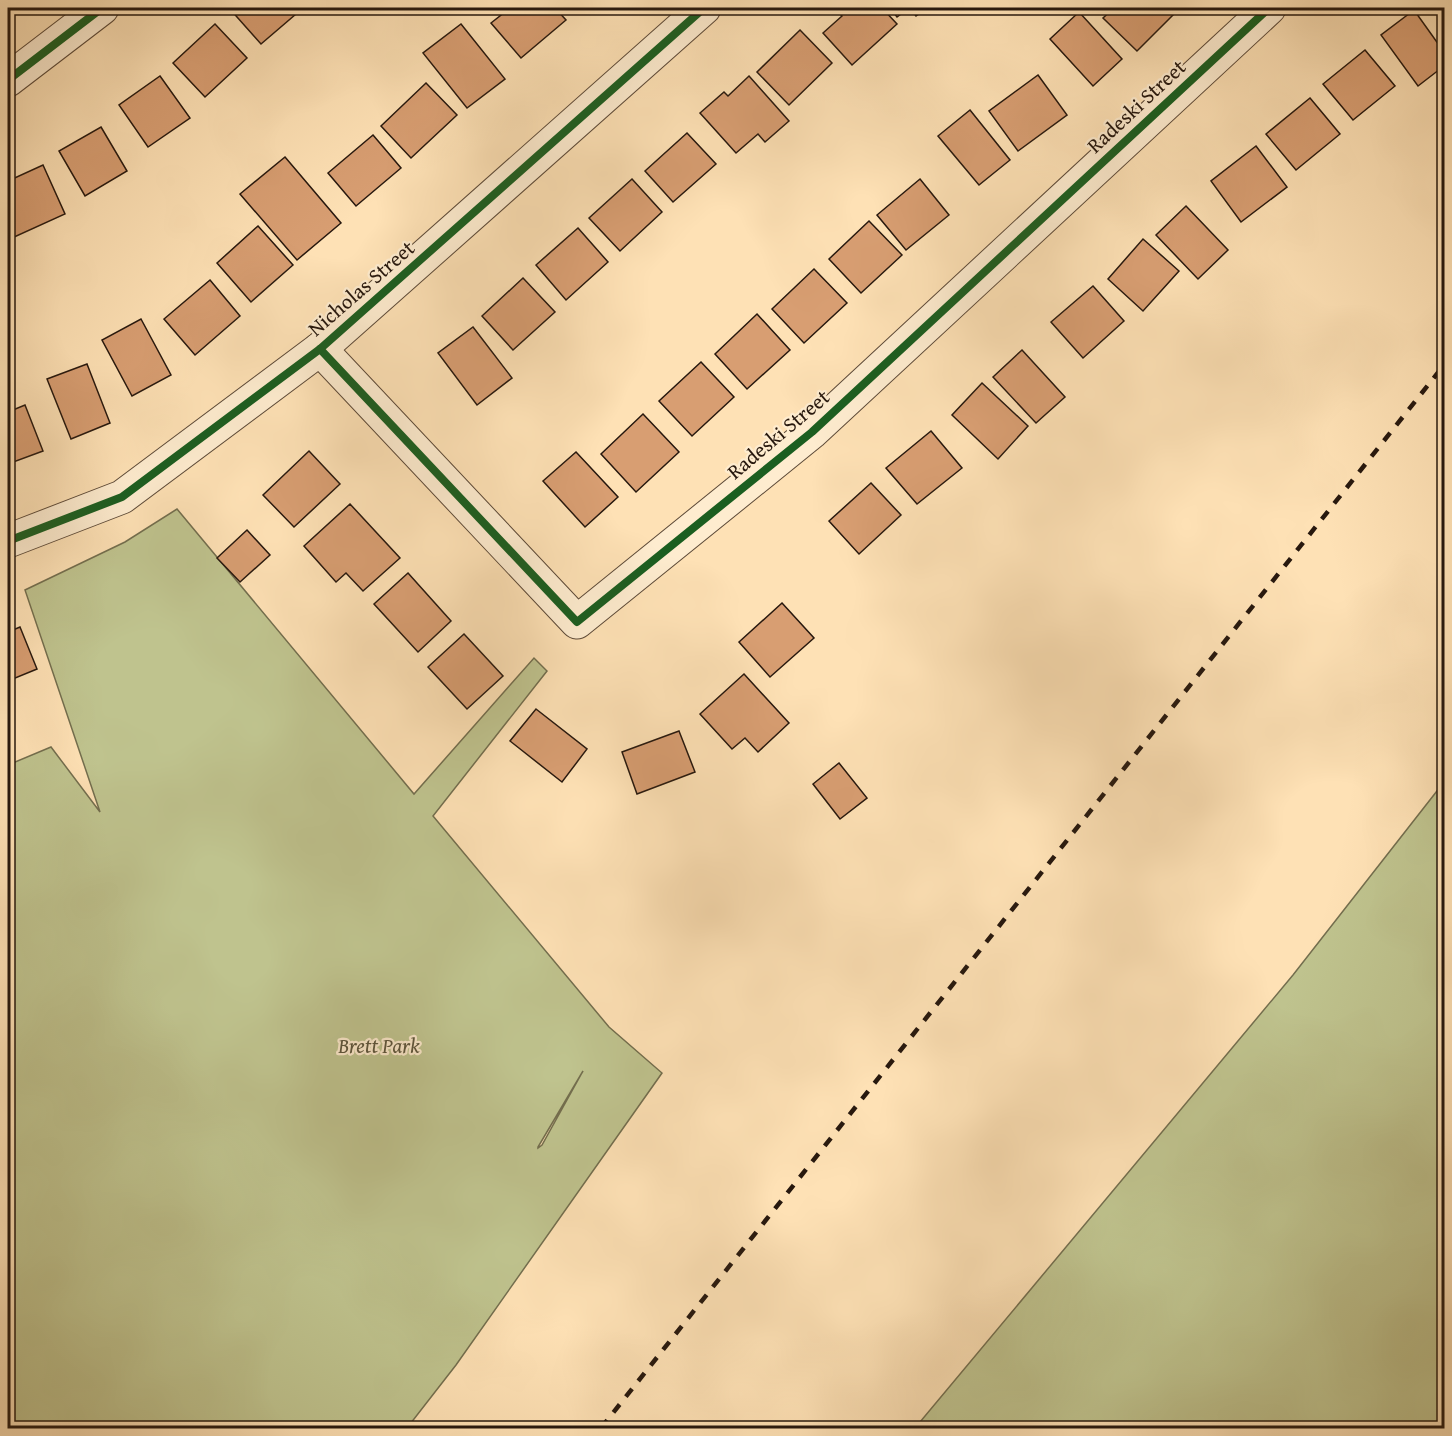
<svg xmlns="http://www.w3.org/2000/svg" width="1452" height="1436" viewBox="0 0 1452 1436" font-family="'Gentium Book Plus',serif">
<style>
.green{fill:#bfc38e;stroke:#736e4e;stroke-width:1.5;fill-rule:evenodd}
.building{fill:#d89e72;stroke:#27180e;stroke-width:1.5}
.lines{fill:none;stroke-linecap:round;stroke-linejoin:round}
.minor-casing{stroke:#5d4a38;stroke-width:35}
.minor{stroke:#feeccf;stroke-width:33}
.rail{stroke:#27180e;stroke-width:4.5;stroke-dasharray:10 10;stroke-linecap:butt}
.cycleway-casing{stroke:#feeccf;stroke-width:11}
.cycleway{stroke:#1b5e20;stroke-width:8}
.labels{text-anchor:middle;dominant-baseline:central;stroke-width:4.5;stroke-linejoin:round;paint-order:stroke}
.street-label{font-size:21px;fill:#27180e;stroke:#feeccf}
.park-label{font-size:21px;font-style:italic;fill:#5c543b;stroke:#feeccf}
</style>
<rect width="100%" height="100%" fill="#fee1b5"/>
<filter id="stains"><feTurbulence type="fractalNoise" baseFrequency=".00333" numOctaves="4"/><feColorMatrix values="0 0 0 0 .2 0 0 0 0 .09 0 0 0 0 .02 0 0 0 .5 -.17"/></filter>
<radialGradient id="worn" r=".72"><stop offset=".6" stop-color="#630" stop-opacity="0"/><stop offset="1" stop-color="#630" stop-opacity=".3"/></radialGradient>
<g class="green">
<path d="M177,509L414,794L534,658L547,671L433,816L609,1027L662,1073L456,1365L407,1428H8V765L51,747L100,812L25,590L125,542ZM583,1071L542,1145L538,1148V1147Z"/>
<path d="M1444,782V1428H915L1293,975Z"/>
</g>
<g class="building">
<path d="M229,8H303L261,44Z"/>
<path d="M510,8H555L566,20L521,58L491,23Z"/>
<path d="M834,8H882L897,24L852,65L823,33L842,16Z"/>
<path d="M890,8H909L897,17Z"/>
<path d="M910,8H927L916,16Z"/>
<path d="M1114,8H1172L1176,12L1137,51L1103,18Z"/>
<path d="M1414,10L1444,52V66L1418,86L1381,35Z"/>
<path d="M1079,12L1122,59L1093,86L1050,39Z"/>
<path d="M215,24L247,58L205,97L173,63Z"/>
<path d="M461,24L505,79L467,108L423,53Z"/>
<path d="M800,30L832,63L789,105L757,72Z"/>
<path d="M1365,50L1395,86L1353,120L1323,84Z"/>
<path d="M1038,75L1067,115L1018,151L989,111Z"/>
<path d="M160,76L190,118L148,147L119,105Z"/>
<path d="M749,76L789,121L765,142L758,134L736,153L700,113L724,92L728,96Z"/>
<path d="M426,83L457,115L411,158L381,126Z"/>
<path d="M1310,98L1340,134L1296,170L1266,134Z"/>
<path d="M970,110L1010,160L979,185L938,136Z"/>
<path d="M101,127L127,171L85,196L59,151Z"/>
<path d="M687,133L716,164L673,202L645,171Z"/>
<path d="M373,135L401,168L356,206L328,173Z"/>
<path d="M1256,146L1287,187L1241,222L1211,181Z"/>
<path d="M285,157L341,223L297,260L240,194Z"/>
<path d="M43,165L65,214L12,238L8,229V181Z"/>
<path d="M632,179L662,212L620,251L589,218Z"/>
<path d="M920,179L949,215L906,250L877,215Z"/>
<path d="M1186,206L1228,250L1198,279L1156,235Z"/>
<path d="M869,221L902,255L861,293L829,259Z"/>
<path d="M258,226L293,265L251,302L217,263Z"/>
<path d="M578,228L608,262L566,300L536,265Z"/>
<path d="M1143,239L1179,271L1143,311L1108,279Z"/>
<path d="M814,269L847,303L804,343L772,309Z"/>
<path d="M523,278L555,312L513,350L482,316Z"/>
<path d="M210,280L240,316L195,355L164,319Z"/>
<path d="M1093,286L1124,321L1083,358L1051,322Z"/>
<path d="M757,314L790,350L747,389L715,354Z"/>
<path d="M141,319L171,375L132,396L102,340Z"/>
<path d="M473,327L512,378L477,405L438,353Z"/>
<path d="M1022,350L1065,397L1036,423L993,377Z"/>
<path d="M701,362L734,397L692,436L659,401Z"/>
<path d="M87,364L110,423L71,439L47,379Z"/>
<path d="M982,383L1028,426L998,459L952,415Z"/>
<path d="M25,405L43,451L8,464V412Z"/>
<path d="M643,414L679,452L636,492L601,454Z"/>
<path d="M931,431L962,468L917,504L886,468Z"/>
<path d="M309,451L340,484L294,527L263,495Z"/>
<path d="M576,452L618,497L585,527L543,481Z"/>
<path d="M871,483L901,515L859,554L829,521Z"/>
<path d="M350,504L400,558L363,591L346,573L336,582L304,546Z"/>
<path d="M247,530L270,555L240,582L217,558Z"/>
<path d="M408,573L451,621L418,652L374,604Z"/>
<path d="M782,603L814,638L770,677L739,642Z"/>
<path d="M20,627L37,669L8,681V632Z"/>
<path d="M464,634L503,676L467,709L428,667Z"/>
<path d="M744,674L789,723L758,752L745,738L732,749L700,714Z"/>
<path d="M536,709L587,749L562,782L510,741Z"/>
<path d="M679,731L695,772L637,794L622,752Z"/>
<path d="M839,763L867,798L840,819L813,784Z"/>
</g>
<g class="lines">
<defs>
<g id="minor">
<path d="M8,80L102,8"/>
<path d="M320,349L577,622L812,432L1269,8"/>
<path d="M8,541L122,497L320,349L704,8"/>
</g>
</defs>
<use href="#minor" class="minor-casing"/>
<use href="#minor" class="minor"/>
<path class="rail" d="M601,1428L1444,365"/>
<defs>
<g id="cycleway">
<path d="M8,80L102,8"/>
<path d="M320,349L577,622L812,432L1269,8"/>
<path d="M8,541L122,497L320,349L704,8"/>
</g>
</defs>
<use href="#cycleway" class="cycleway-casing"/>
<use href="#cycleway" class="cycleway"/>
</g>
<g class="labels">
<g class="street-label">
<text transform="translate(1136 106) rotate(-43)">Radeski Street</text>
<text transform="translate(361 288) rotate(-41)">Nicholas Street</text>
<text transform="translate(778 434) rotate(-40)">Radeski Street</text>
</g>
<g class="park-label">
<text x="379" y="1045">Brett Park</text>
</g>
</g>
<rect width="1452" height="1436" fill="none" stroke="#fee1b5" stroke-width="30"/>
<rect x="9" y="9" width="1434" height="1418" fill="none" stroke="#27180e" stroke-width="3"/>
<rect x="15" y="15" width="1422" height="1406" fill="none" stroke="#27180e" stroke-width="1.5"/>
<rect width="100%" height="100%" filter="url(#stains)"/>
<rect width="100%" height="100%" fill="url(#worn)"/>
</svg>
